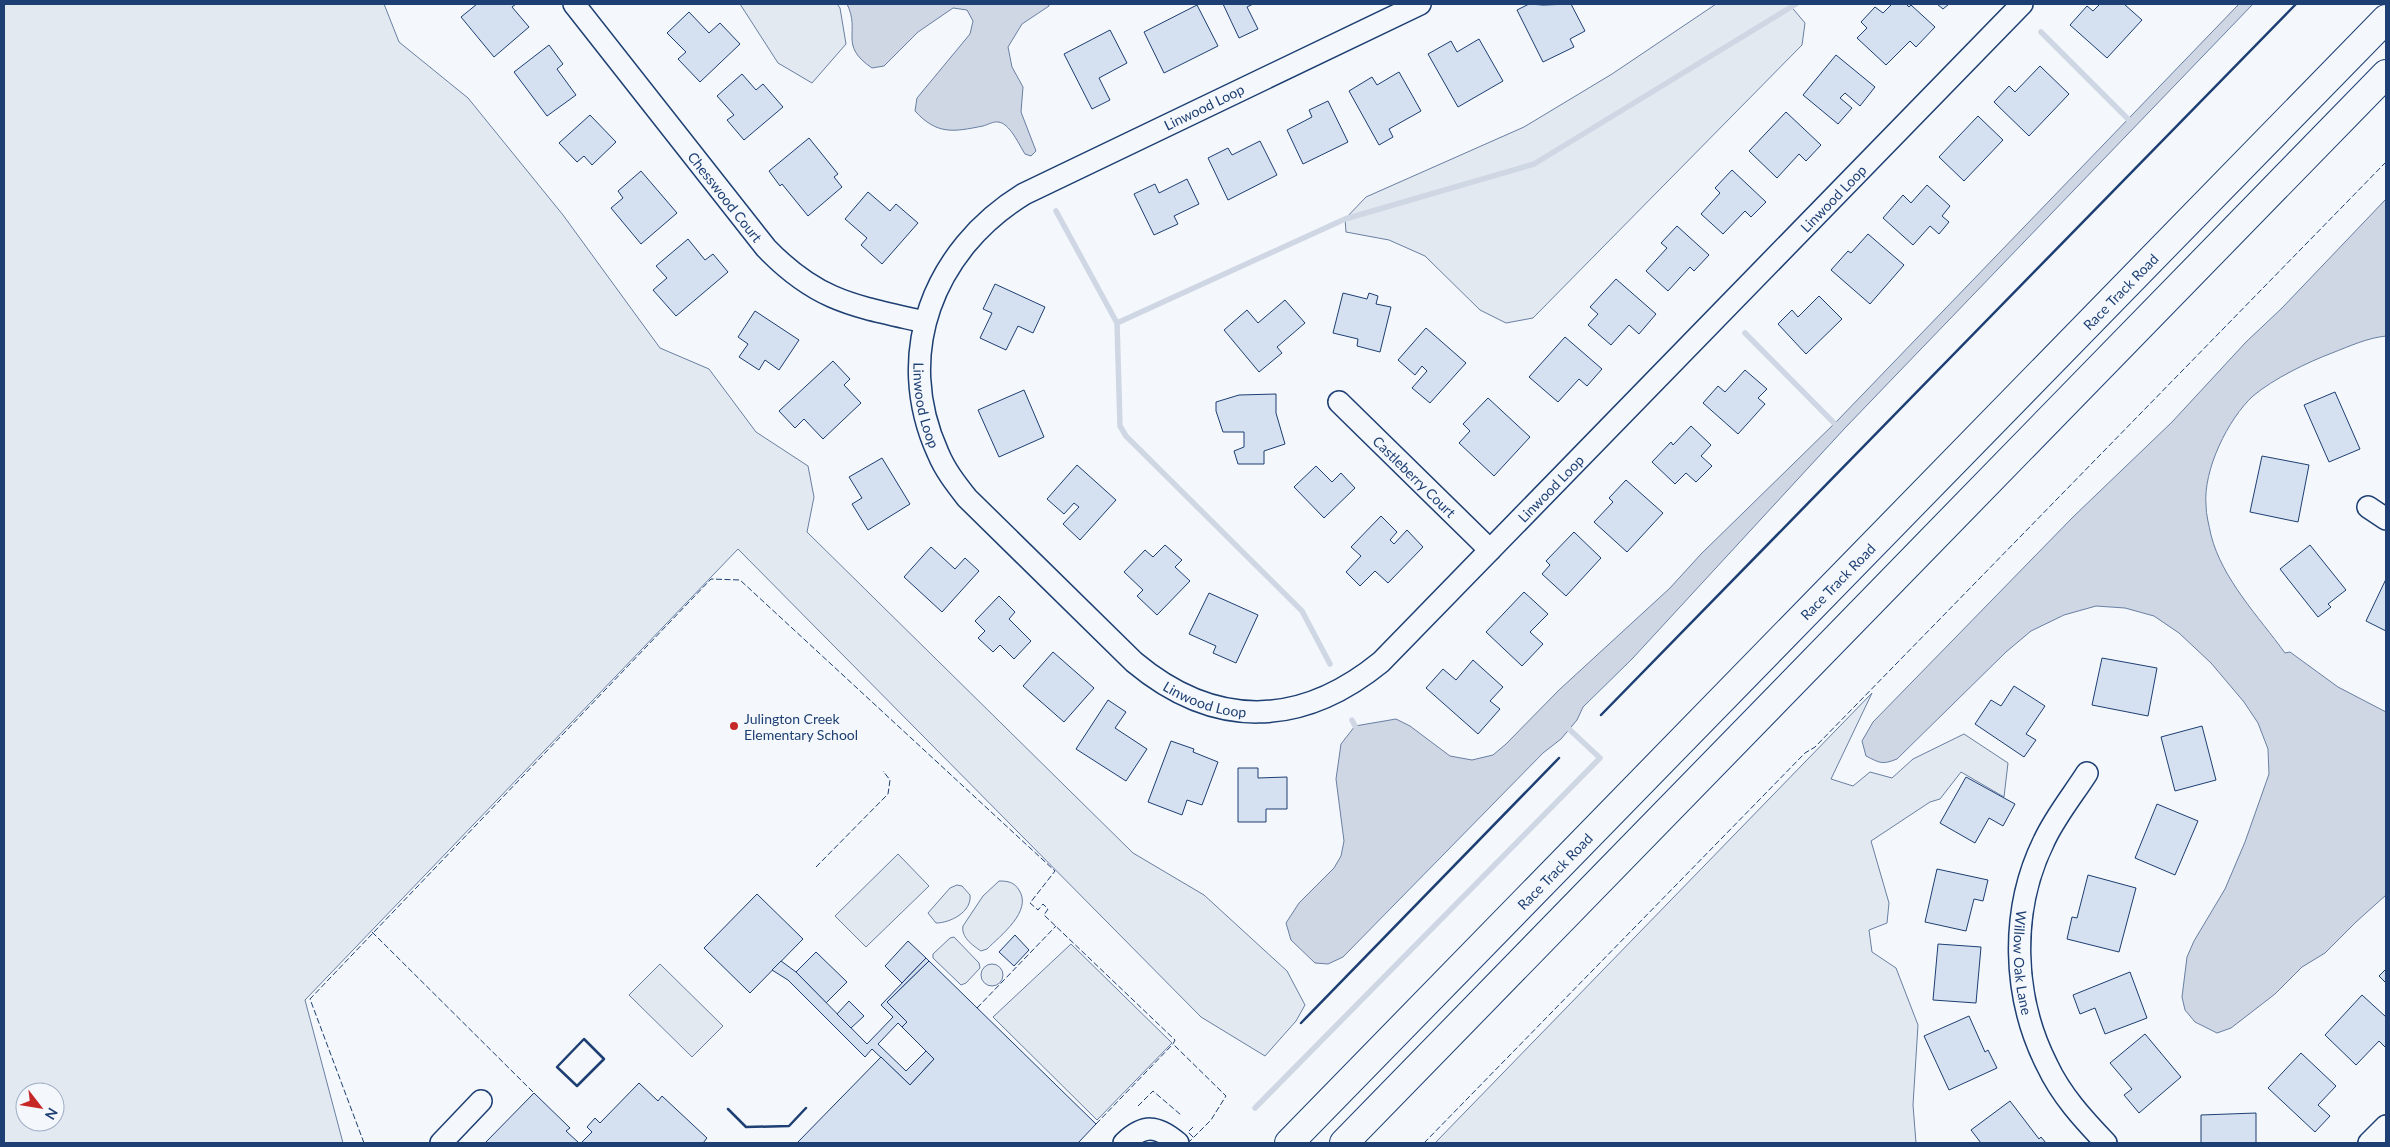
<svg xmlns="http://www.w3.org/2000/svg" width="2390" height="1147" viewBox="0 0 2390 1147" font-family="Lato,sans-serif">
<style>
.green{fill:#e3e9f0;stroke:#687fa3;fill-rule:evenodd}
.water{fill:#cfd7e4;stroke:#687fa3}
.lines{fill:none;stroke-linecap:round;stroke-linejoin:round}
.stream{stroke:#cfd7e4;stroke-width:5.5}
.building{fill:#d5e0f0;stroke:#1d3f73}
.minor-casing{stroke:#1d3f73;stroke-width:24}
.major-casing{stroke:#1d3f73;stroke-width:30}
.minor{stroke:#f4f7fb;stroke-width:21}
.major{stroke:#f4f7fb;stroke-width:28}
.fence{stroke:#1d3f73;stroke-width:1;stroke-dasharray:6 2.5;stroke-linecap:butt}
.wall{stroke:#1d3f73;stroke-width:2.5}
.poi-dot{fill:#c62828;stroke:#f4f7fb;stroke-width:2}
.labels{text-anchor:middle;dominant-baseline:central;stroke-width:4;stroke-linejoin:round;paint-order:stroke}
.street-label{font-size:14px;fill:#1d3f73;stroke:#f4f7fb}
.poi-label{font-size:14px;fill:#1d3f73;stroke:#f4f7fb;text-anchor:start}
</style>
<rect width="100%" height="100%" fill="#f4f7fb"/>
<g class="green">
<path d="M4,4H384L399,42L468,98L563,215L660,348L709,369L756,432L808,466L814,497L807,532L1133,853L1204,895L1287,971L1305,1005L1296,1021L1265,1056L1201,1017L738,549L305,1000L343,1143H4ZM25,1092H55V1122H25Z"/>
<path d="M740,4H837L840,8L846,44L812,83L778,63Z"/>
<path d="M1716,4H1789L1805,23L1802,45L1533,318L1506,323L1480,310L1425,256L1389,240L1346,232L1345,219L1366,197L1524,127L1612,74Z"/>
<path d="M1872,693L1831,779L1853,786L1870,772L1892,778L1913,759L1964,734L2008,763L2004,797L1961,772L1940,799L1930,802L1871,841L1889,903L1887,923L1869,930L1872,952L1896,968L1918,1025L1913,1105L1916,1143H1435Z"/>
<path d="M898,854L929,886L866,947L835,916Z"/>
<path d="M999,881C1008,881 1014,882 1019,890C1033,911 1000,936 987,949L981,951C972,945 961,937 963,926L983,896Z"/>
<path d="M957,885L962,886L970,895C972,912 950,923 936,923L928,913L950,888Z"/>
<path d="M954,937L979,963L980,968L966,983L961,985L933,958V954L950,938Z"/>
<path d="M1071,944L1172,1043L1097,1120L993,1017Z"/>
<path d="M660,964L723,1026L692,1057L629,995Z"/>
<circle cx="992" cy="975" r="11"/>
</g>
<g class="water">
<path d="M847,4H1049V6L1022,24L1008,47L1012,67L1023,87L1021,112L1036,151L1031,156L1025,154C1019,145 1010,123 998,122C994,121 987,125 983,126C953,132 937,135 915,111L917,98L970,34L973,21L967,10L953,8L918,32L884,66L872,68C838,45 861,32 847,4Z"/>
<path d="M2239,4H2253L1845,428L1632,659L1583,707L1577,720L1561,739L1543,753L1343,957L1328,964L1315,963L1291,940L1286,923L1299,903L1334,868L1341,856L1344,841L1336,779L1341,744L1355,726L1396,719L1410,726L1450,756L1472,760L1493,755L1506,744L1559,690L1670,588L1701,554L1837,421Z"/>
<path d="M2386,199V336C2367,338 2350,346 2332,353C2308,362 2273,379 2253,396C2228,419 2203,470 2206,505C2206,515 2209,525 2211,535C2222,579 2259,617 2285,653L2290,652L2338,687L2386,712V895L2356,922L2325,953L2302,967L2275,994L2231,1028L2217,1033L2195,1022L2185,1010L2182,997L2187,957L2194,941L2225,889L2245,842L2269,774L2268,749L2258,723L2244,702L2211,663L2179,633L2154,616L2125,608L2096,606L2064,615L2031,631L2006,652L1897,759C1882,765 1880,763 1866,756L1862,741L1873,722L2073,517L2172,422L2246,342L2282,308Z"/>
</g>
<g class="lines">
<g class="stream">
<path d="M2041,32L2132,123"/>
<path d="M1056,211L1117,323L1120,426L1126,436L1302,611L1330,664"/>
<path d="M1117,323L1345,219L1534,164L1796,4"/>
<path d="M1745,333L1838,427"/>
<path d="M1352,720L1355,726"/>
<path d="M1255,1108L1600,758L1569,729"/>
</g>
</g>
<g class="building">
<path d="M477,4H516L512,7L529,27L494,57L461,17Z"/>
<path d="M1223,4H1253L1247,7L1258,29L1239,38Z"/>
<path d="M1529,4L1543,5L1571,4L1585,31L1570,39L1574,47L1543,62L1517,10Z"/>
<path d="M1892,4H1906L1909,7L1911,5L1935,27L1916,47L1910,41L1886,65L1857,38L1867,28L1861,22L1875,7L1883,13Z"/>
<path d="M1937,4H1949L1943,9Z"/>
<path d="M2100,4H2124L2142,20L2107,58L2070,25L2087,6L2093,11Z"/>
<path d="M1197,5L1218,46L1164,73L1144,32Z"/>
<path d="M689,12L709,33L720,23L740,44L700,82L678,59L686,52L667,33Z"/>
<path d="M1110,30L1127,63L1099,78L1110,100L1092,109L1064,54Z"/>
<path d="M1479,39L1503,81L1458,107L1428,54L1451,41L1457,52Z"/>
<path d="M549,45L563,64L557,69L576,95L547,116L514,72Z"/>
<path d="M1836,55L1875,87L1860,106L1845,93L1840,98L1852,108L1838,124L1803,95Z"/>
<path d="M2040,66L2069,94L2029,136L1994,102L2009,86L2015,92Z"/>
<path d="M1399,72L1421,111L1389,129L1393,137L1379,145L1349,91L1372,77L1377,85Z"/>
<path d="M742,74L756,90L763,84L783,107L744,140L727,120L734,115L717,96Z"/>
<path d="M1328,101L1348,142L1303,164L1287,130L1312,117L1309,110Z"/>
<path d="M1786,112L1821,145L1806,161L1799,154L1777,178L1749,151Z"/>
<path d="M590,115L616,142L592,165L584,156L577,162L559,143Z"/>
<path d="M1978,116L2003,140L1964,181L1939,157Z"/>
<path d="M809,138L838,174L834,177L842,187L808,216L782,184L780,186L769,171Z"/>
<path d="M1260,141L1277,175L1228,200L1208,158L1228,148L1232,155Z"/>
<path d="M1732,170L1766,202L1751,217L1745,211L1723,234L1701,214L1720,193L1715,188Z"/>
<path d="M641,171L677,213L641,244L611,208L623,198L618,191Z"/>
<path d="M1187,179L1199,204L1174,216L1178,224L1154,235L1134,194L1155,184L1159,193Z"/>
<path d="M1927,185L1950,206L1942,216L1949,222L1939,234L1930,226L1913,245L1883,218L1903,195L1911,203Z"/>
<path d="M868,192L890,211L896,204L918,223L882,264L861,245L867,238L845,219Z"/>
<path d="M1677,226L1709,255L1694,271L1690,267L1668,291L1646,271L1667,248L1661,243Z"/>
<path d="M1868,234L1904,265L1870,304L1831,270L1848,251L1851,253Z"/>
<path d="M688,239L705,260L713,254L728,272L676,316L653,290L667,278L656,266Z"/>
<path d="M1616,279L1656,314L1639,334L1629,325L1611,345L1588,325L1598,314L1590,307Z"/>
<path d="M995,284L1045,307L1033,333L1018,326L1006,350L980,338L992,313L983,309Z"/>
<path d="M1343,293L1367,299L1369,293L1378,296L1376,304L1391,307L1380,352L1357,346L1358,339L1333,333Z"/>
<path d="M1819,296L1842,319L1806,354L1778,324L1792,310L1798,317Z"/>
<path d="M1285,300L1305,323L1277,347L1282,353L1259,372L1224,330L1247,310L1258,323Z"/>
<path d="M755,311L799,340L779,370L765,360L759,370L739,357L748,344L738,337Z"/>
<path d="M1426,328L1466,363L1430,403L1412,388L1427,371L1422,366L1415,375L1398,360Z"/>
<path d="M1565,337L1602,369L1587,386L1579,379L1558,402L1529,377Z"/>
<path d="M833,361L850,379L844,385L861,403L823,439L804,419L795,428L779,411Z"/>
<path d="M1745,370L1767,389L1758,398L1765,404L1738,434L1703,403L1718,386L1725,392Z"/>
<path d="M1024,390L1044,437L999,457L978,410Z"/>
<path d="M2335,392L2360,449L2329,462L2304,405Z"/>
<path d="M1276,394V413L1285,444L1264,451V464H1238L1234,451L1244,447V432H1223L1216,411V402L1239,395Z"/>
<path d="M1488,398L1530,437L1494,476L1459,443L1470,431L1463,424Z"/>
<path d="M1691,426L1711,445L1701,456L1712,466L1696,482L1686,473L1675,484L1652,462L1671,442L1673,445Z"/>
<path d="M2262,456L2309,465L2298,522L2250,512Z"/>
<path d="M882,458L910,504L868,530L852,504L862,498L849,477Z"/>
<path d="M1077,465L1116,500L1080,540L1063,524L1079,507L1074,503L1064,514L1047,499Z"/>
<path d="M1316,466L1332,482L1341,473L1355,488L1324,518L1294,487Z"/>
<path d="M1626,480L1663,513L1627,552L1594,522L1613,502L1609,498Z"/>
<path d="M1381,516L1397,532L1390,540L1394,544L1407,530L1423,547L1388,583L1375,571L1360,586L1346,572L1361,556L1351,547Z"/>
<path d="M1574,532L1601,558L1566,596L1542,574L1550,565L1546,561Z"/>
<path d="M1165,545L1182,560L1175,567L1190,581L1157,615L1137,596L1143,590L1124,572L1145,550L1153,557Z"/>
<path d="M2310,545L2346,590L2328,604L2331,607L2318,617L2280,569Z"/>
<path d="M931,547L955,569L965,558L979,571L942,612L904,577Z"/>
<path d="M2386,579V631L2366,621Z"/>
<path d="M1524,592L1548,614L1530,632L1543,644L1522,666L1486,632Z"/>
<path d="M1209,593L1258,615L1236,663L1213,653L1216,646L1189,634Z"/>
<path d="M999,596L1015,612L1009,619L1031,641L1014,659L1000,645L993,652L978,638L985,631L975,621Z"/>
<path d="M1053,652L1094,688L1064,722L1023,686Z"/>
<path d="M2102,658L2157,668L2148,716L2092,705Z"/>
<path d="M1473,660L1503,687L1490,701L1500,709L1478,734L1426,688L1443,669L1456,680Z"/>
<path d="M2014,686L2045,706L2026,734L2036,740L2024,757L1975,724L1991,700L2001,706Z"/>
<path d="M1108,700L1126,712L1115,728L1147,749L1126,781L1076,749Z"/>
<path d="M2202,726L2216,780L2175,791L2161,737Z"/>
<path d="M1171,741L1194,749L1193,752L1218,762L1202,805L1187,800L1182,815L1148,802Z"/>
<path d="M1238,768H1258V778L1287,777V809H1266V822H1238Z"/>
<path d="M1966,777L2015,804L2003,826L1989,818L1975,843L1940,823Z"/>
<path d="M2157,804L2198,821L2175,875L2135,858Z"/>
<path d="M1937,869L1988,880L1983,901L1974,899L1966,931L1925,922Z"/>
<path d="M2088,875L2136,888L2119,952L2067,939L2072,917L2077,918Z"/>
<path d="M757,894L803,939L750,993L704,948Z"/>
<path d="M1015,935L1029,950L1014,966L999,952Z"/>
<path d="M908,941L926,958L902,983L885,966Z"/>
<path d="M1938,944L1981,947L1976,1003L1933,1000Z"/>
<path d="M816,952L847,982L826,1003L796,972Z"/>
<path d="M926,958L929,961L887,1002L907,1022L902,1027L898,1023L878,1044L906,1071L926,1051L934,1059L910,1085L872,1049L865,1057L788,980L772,970L781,961L796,972L867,1044L893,1017L881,1005Z"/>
<path d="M929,961L1096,1124L1078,1143H797L881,1057L910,1085L934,1059L902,1027L907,1022L887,1002Z"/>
<path d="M2386,969V983L2379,976Z"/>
<path d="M2130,972L2147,1018L2105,1034L2095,1008L2080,1014L2073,995Z"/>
<path d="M2362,995L2386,1017V1048L2379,1041L2356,1065L2325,1035Z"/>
<path d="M849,1001L864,1016L851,1028L837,1014Z"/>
<path d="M1969,1016L1985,1052L1988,1050L1997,1068L1949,1090L1924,1036Z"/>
<path d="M2145,1034L2181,1077L2139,1113L2124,1095L2132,1089L2110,1063Z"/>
<path d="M2301,1053L2336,1086L2318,1105L2330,1116L2315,1132L2268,1088Z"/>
<path d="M639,1083L658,1101L662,1096L707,1138L703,1143H581L592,1132L587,1127L595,1118L600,1123Z"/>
<path d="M534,1093L570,1128L566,1131L579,1143H485Z"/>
<path d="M2010,1101L2039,1139L2041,1137L2046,1143H1981L1971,1130Z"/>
<path d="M2256,1113V1143H2201V1115Z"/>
</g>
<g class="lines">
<defs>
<g id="minor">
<path id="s1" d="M574,4L766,248C818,302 855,306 925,322"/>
<path id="s2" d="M1420,4L1024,194C933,250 893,354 938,453C945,470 956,484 967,498L1134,662C1214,729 1300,728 1381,662L2022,4"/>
<path id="s3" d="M1339,402L1490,550"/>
<path d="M2368,507L2386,519"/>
<path id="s4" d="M2087,773C2073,795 2055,817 2044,841C2010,910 2012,996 2047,1065C2061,1095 2083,1119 2106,1143"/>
<path d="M441,1143L481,1101"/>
<path d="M1124,1143C1144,1124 1157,1125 1178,1143"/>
<path d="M2369,1143L2386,1126"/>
</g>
<g id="major">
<path id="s5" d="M1289,1143L2386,19"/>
<path d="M1344,1143L2386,74"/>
</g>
</defs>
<use href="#minor" class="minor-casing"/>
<use href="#major" class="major-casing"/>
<use href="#minor" class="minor"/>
<use href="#major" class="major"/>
<g class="fence">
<path d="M816,867L888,794L890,780L883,771"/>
<path d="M372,932L534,1093"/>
<path d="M977,1008L1056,926"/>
<path d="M1138,1106L1153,1091L1181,1115"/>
<path d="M1096,1124L1173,1044"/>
<path d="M1193,1137L1188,1132L1193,1127"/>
<path d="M364,1143L310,999L711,579L740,580L1055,871L1030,903L1038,910L1043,904L1048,909L1044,915L1175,1040L1173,1044L1226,1096L1211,1120L1188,1143"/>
<path d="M1424,1143L1805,753L1815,747L2386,162"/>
</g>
<g class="wall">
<path d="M1601,715L2296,4"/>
<path d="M1301,1023L1559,758"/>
<path d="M584,1039L604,1059L577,1086L557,1067Z"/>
<path d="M728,1109L746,1127L789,1126L806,1108"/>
</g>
</g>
<circle class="poi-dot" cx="734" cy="726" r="5"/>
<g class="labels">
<g class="street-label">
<text transform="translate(1204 107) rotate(-26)">Linwood Loop</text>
<text stroke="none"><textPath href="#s1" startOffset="245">Chesswood Court</textPath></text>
<text stroke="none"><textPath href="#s2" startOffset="1946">Linwood Loop</textPath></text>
<text stroke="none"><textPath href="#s5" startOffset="1190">Race Track Road</textPath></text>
<text stroke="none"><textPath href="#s2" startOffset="689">Linwood Loop</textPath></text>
<text stroke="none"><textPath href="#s3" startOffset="106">Castleberry Court</textPath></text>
<text stroke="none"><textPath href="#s2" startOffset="1541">Linwood Loop</textPath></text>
<text stroke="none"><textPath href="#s5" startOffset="785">Race Track Road</textPath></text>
<text stroke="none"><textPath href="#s2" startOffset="1108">Linwood Loop</textPath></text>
<text stroke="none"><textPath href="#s5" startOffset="380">Race Track Road</textPath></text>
<text stroke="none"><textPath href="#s4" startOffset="206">Willow Oak Lane</textPath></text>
</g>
<g class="poi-label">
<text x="744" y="718">Julington Creek<tspan x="744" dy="16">Elementary School</tspan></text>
</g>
</g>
<rect width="2390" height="1147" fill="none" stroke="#1d3f73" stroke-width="10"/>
<g transform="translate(40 1107) rotate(121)"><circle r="24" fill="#f4f7fb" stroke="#9eadc5"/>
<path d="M0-4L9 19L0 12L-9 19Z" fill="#c62828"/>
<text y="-8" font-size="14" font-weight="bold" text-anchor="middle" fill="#1d3f73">N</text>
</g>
</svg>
